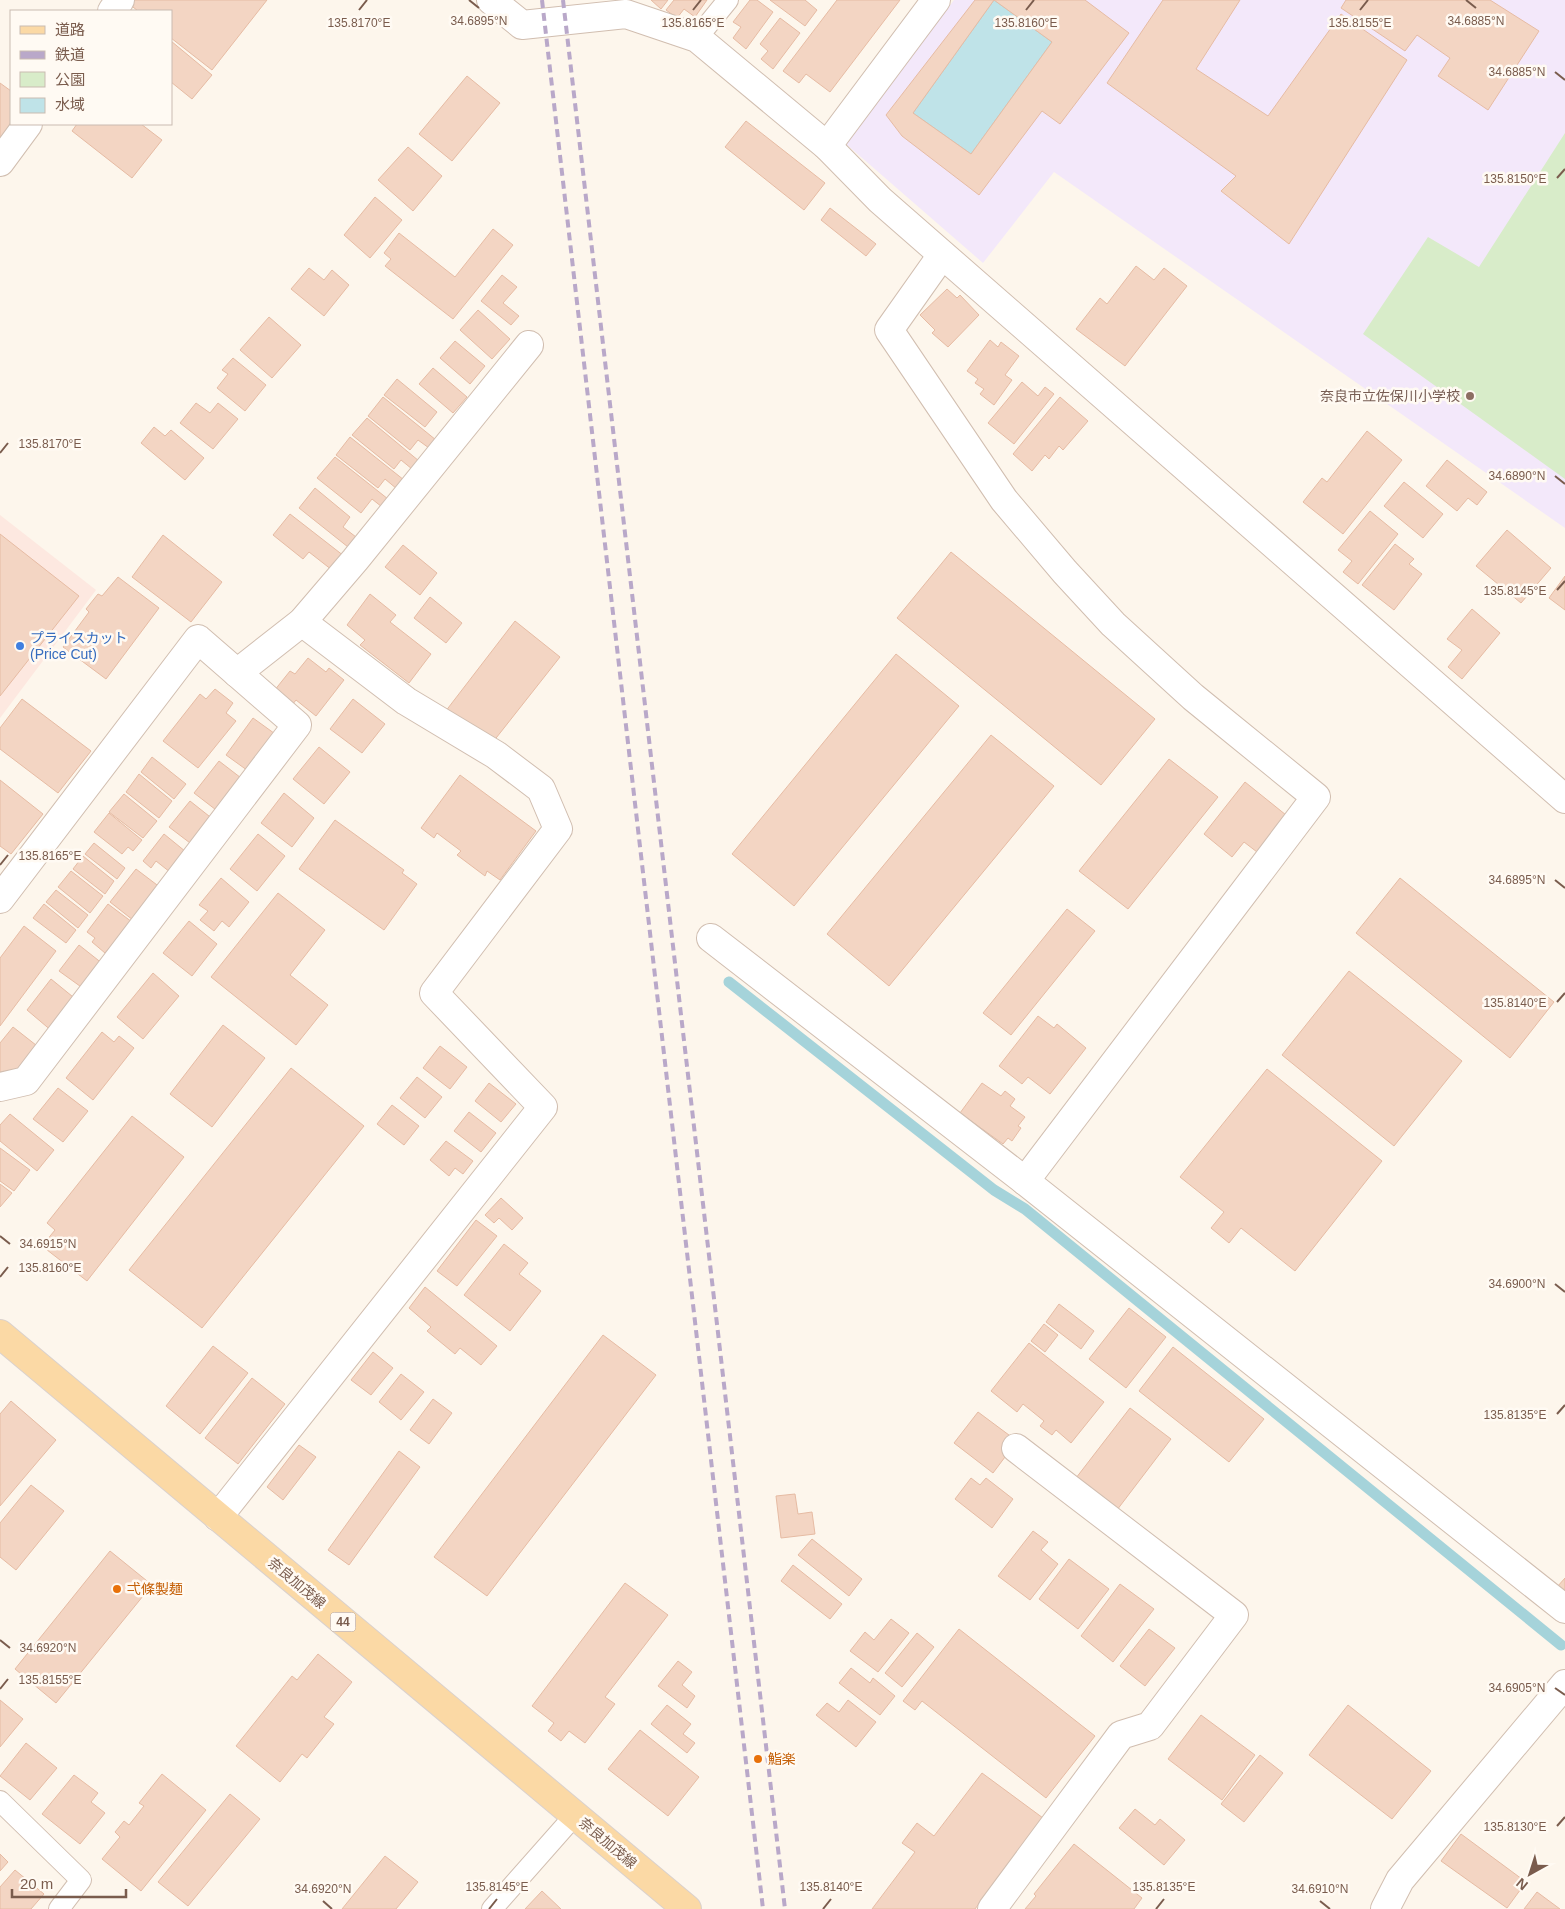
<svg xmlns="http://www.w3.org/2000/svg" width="1565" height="1909" viewBox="0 0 1565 1909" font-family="Arial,'Noto Sans JP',sans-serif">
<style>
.commercial{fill:#fde8e0}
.education{fill:#f3e8fa}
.green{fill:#d8ecc9}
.water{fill:#bfe3e8;stroke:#a5d3da}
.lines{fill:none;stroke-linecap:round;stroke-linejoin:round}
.stream{stroke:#a5d3da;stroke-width:11}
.building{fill:#f3d5c3;stroke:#e6bba3;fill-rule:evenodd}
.lane-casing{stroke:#d1beb0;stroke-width:22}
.street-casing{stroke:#d1beb0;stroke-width:30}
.primary-casing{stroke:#dad1cd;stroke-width:30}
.lane{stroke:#fff;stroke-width:20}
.street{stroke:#fff;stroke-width:28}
.primary{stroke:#fbd9a5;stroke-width:28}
.rail{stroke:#b9a8c9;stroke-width:4;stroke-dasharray:8 5;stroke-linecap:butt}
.ticks{fill:none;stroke:#7a5c4d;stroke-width:2}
.education-dot{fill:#8d6e63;stroke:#fffaf3;stroke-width:2}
.shop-dot{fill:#3f7fe0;stroke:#fffaf3;stroke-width:2}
.food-dot{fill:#e8710a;stroke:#fffaf3;stroke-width:2}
.labels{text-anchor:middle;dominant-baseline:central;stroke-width:5;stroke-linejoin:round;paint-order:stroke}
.shield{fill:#fffaf3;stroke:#a28b7f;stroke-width:1}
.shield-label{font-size:12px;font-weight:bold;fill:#7a5c4d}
.education-label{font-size:14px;fill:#785e54;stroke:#fffaf3;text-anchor:end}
.shop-label{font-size:14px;fill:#366cbe;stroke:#fffaf3;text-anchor:start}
.street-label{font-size:14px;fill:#7a5c4d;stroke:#fffaf3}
.food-label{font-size:14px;fill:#c56008;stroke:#fffaf3;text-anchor:start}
.ticks-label{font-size:12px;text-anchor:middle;fill:#7a5c4d;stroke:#fffaf3;stroke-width:5;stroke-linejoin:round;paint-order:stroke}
</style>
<rect width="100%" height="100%" fill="#fdf6ec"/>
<path class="commercial" d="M0,515L96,590L0,718Z"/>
<path class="education" d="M954,0H1565V528L1054,172L983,263L846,144Z"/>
<path class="green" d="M1565,133V479L1363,334L1428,237L1479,267Z"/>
<path class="water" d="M994,0L1052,42L971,154L913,113Z"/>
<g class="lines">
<path class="stream" d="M729,982L994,1190L1025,1209L1561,1645"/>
</g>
<g class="building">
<path d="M130,0H267L212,70L171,38V11H138L128,3Z"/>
<path d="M651,0H668L661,9Z"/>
<path d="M674,0H707L695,17L684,9L677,18L666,10Z"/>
<path d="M750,0H757L773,12L746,49L733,38L741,27L733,22Z"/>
<path d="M770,0H805L817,10L805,26Z"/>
<path d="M837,0H900L830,92L806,74L799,83L783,71Z"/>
<path d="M975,0H1085L1129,33L1060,124L1042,111L979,195L902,136L886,115ZM994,0L1052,42L971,154L913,113Z"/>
<path d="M1163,0H1240L1196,69L1268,116L1341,14L1407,60L1289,244L1221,191L1236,176L1107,83Z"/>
<path d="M1346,0H1490L1539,31L1488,110L1438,76L1450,58L1417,35L1405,51L1341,8Z"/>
<path d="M780,18L800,33L773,69L761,59L768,51L760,44Z"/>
<path d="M171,41L212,75L192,99L171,82Z"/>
<path d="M467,76L500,103L452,161L419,134Z"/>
<path d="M0,83L11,91V124L0,147Z"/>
<path d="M746,121L825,183L804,210L725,147Z"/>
<path d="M77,124H141L162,140L132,178L72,131Z"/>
<path d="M408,147L442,176L413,211L378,180Z"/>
<path d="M375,197L402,220L370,258L344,235Z"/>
<path d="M830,208L876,244L866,256L821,220Z"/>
<path d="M493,229L513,245L453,319L385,266L391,259L384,253L399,233L455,277Z"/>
<path d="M1136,266L1154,280L1164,268L1187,286L1125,366L1076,329L1100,298L1107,304Z"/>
<path d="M309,268L324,280L332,270L349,285L324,316L291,289Z"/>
<path d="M502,275L517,287L503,303L519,316L511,325L481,301Z"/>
<path d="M947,289L957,298L960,295L979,315L948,347L932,333L935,330L920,315Z"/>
<path d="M478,310L510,339L492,359L460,330Z"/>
<path d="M269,317L301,345L272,378L240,350Z"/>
<path d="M990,340L998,347L1001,342L1019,356L1005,375L1012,380L994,405L980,394L984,389L975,383L978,379L967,371Z"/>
<path d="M455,341L485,366L470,384L440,358Z"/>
<path d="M233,358L266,385L245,411L217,388L228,374L222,370Z"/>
<path d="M433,368L467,397L453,413L419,384Z"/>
<path d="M397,379L437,412L425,427L384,395Z"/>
<path d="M1022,382L1038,396L1045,387L1054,394L1014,444L988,423Z"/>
<path d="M383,397L436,440L429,448L418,440L410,450L368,416Z"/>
<path d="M1060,397L1088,421L1063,450L1059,446L1049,459L1045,455L1032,471L1013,454Z"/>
<path d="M196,403L210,413L218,403L238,419L213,449L180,423Z"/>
<path d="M367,418L419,461L412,469L401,460L394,469L352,435Z"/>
<path d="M154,427L165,436L171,430L204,458L185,480L141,443Z"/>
<path d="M1367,431L1402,460L1343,534L1303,502L1322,478L1327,482Z"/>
<path d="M350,437L404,480L397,489L385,479L378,488L336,455Z"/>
<path d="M335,457L388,499L382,507L372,499L361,513L317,478Z"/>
<path d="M1447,460L1487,492L1477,505L1468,498L1457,511L1426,486Z"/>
<path d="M1404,482L1443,514L1423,538L1384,506Z"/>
<path d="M315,488L350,517L343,527L356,537L348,547L299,508Z"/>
<path d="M1370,511L1398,534L1358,584L1343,572L1352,561L1338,550Z"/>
<path d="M290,514L344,556L332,570L309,552L303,559L273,535Z"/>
<path d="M1507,530L1551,568L1521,603L1476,566Z"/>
<path d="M0,534L79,596L0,696Z"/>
<path d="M163,535L222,582L191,622L132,577Z"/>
<path d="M1395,544L1414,559L1409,564L1422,574L1394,610L1362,585Z"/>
<path d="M403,545L437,573L420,595L385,567Z"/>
<path d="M951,552L1155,719L1101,785L897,618Z"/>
<path d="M1565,576V610L1549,598Z"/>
<path d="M118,577L159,608L106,679L63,647L89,612L86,609L98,594L102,596Z"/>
<path d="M370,594L396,615L390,622L431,654L409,683L360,645L365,640L347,625Z"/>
<path d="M430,597L462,623L446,643L414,618Z"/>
<path d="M1472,609L1500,633L1462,679L1448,667L1462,650L1447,639Z"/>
<path d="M515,621L560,657L489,747L445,712Z"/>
<path d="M896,654L959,706L794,906L732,854Z"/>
<path d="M308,658L326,672L329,668L344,680L316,716L296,700L292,705L274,691L290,671L295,674Z"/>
<path d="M215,689L233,703L226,713L236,721L198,768L163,741L200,694L206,699Z"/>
<path d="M22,699L91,751L58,793L0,749V728Z"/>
<path d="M353,699L385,724L362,753L330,729Z"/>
<path d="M253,718L278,736L251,773L226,755Z"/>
<path d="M991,735L1054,786L889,986L827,934Z"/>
<path d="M319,747L350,772L324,804L293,779Z"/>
<path d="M152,757L186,784L174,799L141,772Z"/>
<path d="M1169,759L1218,797L1128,909L1079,871Z"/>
<path d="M219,761L245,781L220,813L194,793Z"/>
<path d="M139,774L172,801L159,818L126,792Z"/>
<path d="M460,775L536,831L500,880L487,871L485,876L457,855L461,851L437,833L434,838L421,828Z"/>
<path d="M0,780L43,814L11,854L0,846Z"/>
<path d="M1245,782L1286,815L1257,852L1244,842L1232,857L1204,834Z"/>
<path d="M284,793L314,818L292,847L261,823Z"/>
<path d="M124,794L157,821L143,838L109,812Z"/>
<path d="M190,801L214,820L194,846L169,827Z"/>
<path d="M109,813L142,840L133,851L128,847L122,854L94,832Z"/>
<path d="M335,820L404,870L402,873L417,884L384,930L299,869Z"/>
<path d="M164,834L191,856L175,876L156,861L151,868L143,861Z"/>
<path d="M258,834L285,856L257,891L230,869Z"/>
<path d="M94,843L125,868L117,879L85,854Z"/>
<path d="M83,856L114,881L105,894L73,869Z"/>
<path d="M136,869L165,891L138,924L110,902Z"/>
<path d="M71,871L103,896L90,913L58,887Z"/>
<path d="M221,878L249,902L229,927L222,921L214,931L200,920L208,911L199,905Z"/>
<path d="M1400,878L1554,1002L1510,1058L1356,933Z"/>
<path d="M56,890L88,915L78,928L46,902Z"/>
<path d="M278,893L325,930L290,975L328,1005L296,1045L211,977Z"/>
<path d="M44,904L76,930L66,943L33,918Z"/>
<path d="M108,904L136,925L116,951L110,947L105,953L92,942L95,938L87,932Z"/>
<path d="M1067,909L1095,931L1011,1035L983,1013Z"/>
<path d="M189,921L217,944L192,976L163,953Z"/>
<path d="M24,926L56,951L0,1026V958Z"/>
<path d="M79,945L103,964L84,989L59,971Z"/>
<path d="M1349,971L1462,1061L1394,1146L1282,1055Z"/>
<path d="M153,973L179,996L143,1039L117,1017Z"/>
<path d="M51,979L78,1001L53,1032L27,1010Z"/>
<path d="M1038,1016L1054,1028L1057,1024L1086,1048L1050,1094L1028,1077L1022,1084L999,1066Z"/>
<path d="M223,1025L265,1058L212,1127L170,1094Z"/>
<path d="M13,1027L41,1049L11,1081L1,1073L0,1074V1043Z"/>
<path d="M102,1032L114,1042L119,1036L134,1048L93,1100L66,1078Z"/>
<path d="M440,1046L467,1067L450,1089L423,1068Z"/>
<path d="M291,1068L364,1126L202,1328L129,1270Z"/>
<path d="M1267,1069L1382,1161L1295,1271L1241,1228L1229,1243L1211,1228L1224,1212L1180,1177Z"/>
<path d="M417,1077L442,1097L425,1118L400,1098Z"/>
<path d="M489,1083L516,1104L501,1122L475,1101Z"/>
<path d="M982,1083L1001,1096L1005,1091L1015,1099L1010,1106L1025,1117L1018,1126L1021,1128L1012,1141L1008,1138L1003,1144L960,1113Z"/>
<path d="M58,1088L88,1111L63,1142L33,1119Z"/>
<path d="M392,1105L419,1126L404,1145L377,1124Z"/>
<path d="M469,1112L496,1133L481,1152L454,1131Z"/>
<path d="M10,1114L54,1150L37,1171L0,1141V1125Z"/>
<path d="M132,1116L184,1157L87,1281L42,1246L55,1230L47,1223Z"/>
<path d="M446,1141L473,1161L463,1174L455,1168L449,1176L430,1160Z"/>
<path d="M0,1148L30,1170L14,1191L0,1181Z"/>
<path d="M0,1184L12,1193L0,1207Z"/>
<path d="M501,1198L523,1218L512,1230L499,1218L494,1223L485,1215Z"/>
<path d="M476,1220L497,1236L457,1286L437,1271Z"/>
<path d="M504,1244L528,1263L519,1274L541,1291L510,1331L464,1295Z"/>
<path d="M425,1287L497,1346L481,1365L460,1348L455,1354L427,1331L431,1327L409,1308Z"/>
<path d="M1059,1304L1094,1331L1081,1349L1046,1322Z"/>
<path d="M1129,1308L1166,1337L1126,1388L1089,1359Z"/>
<path d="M1044,1324L1058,1335L1045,1352L1031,1341Z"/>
<path d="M603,1335L656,1375L487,1596L434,1557Z"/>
<path d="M1029,1343L1104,1402L1071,1443L1056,1430L1052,1435L1040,1426L1044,1421L1023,1404L1017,1412L991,1391Z"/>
<path d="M213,1346L248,1373L200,1434L166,1406Z"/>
<path d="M1173,1347L1264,1419L1229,1462L1139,1391Z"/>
<path d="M373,1352L393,1368L371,1395L351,1380Z"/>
<path d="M401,1374L424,1392L401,1420L379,1402Z"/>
<path d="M252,1378L285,1404L238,1464L205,1438Z"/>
<path d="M433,1399L452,1413L429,1444L410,1430Z"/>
<path d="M11,1401L56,1440L0,1506V1414Z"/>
<path d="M1130,1408L1171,1439L1117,1510L1076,1478Z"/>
<path d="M978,1412L1017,1441L993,1473L954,1443Z"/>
<path d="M299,1445L316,1457L283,1500L267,1487Z"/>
<path d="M399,1451L420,1467L349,1565L328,1550Z"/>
<path d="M971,1478L980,1485L986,1478L1013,1499L992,1528L955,1499Z"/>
<path d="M31,1485L64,1511L16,1570L0,1557V1523Z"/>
<path d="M795,1494L798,1514L812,1512L815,1534L781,1538L776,1496Z"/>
<path d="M1033,1531L1048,1542L1041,1550L1058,1564L1030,1600L998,1576Z"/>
<path d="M812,1539L862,1579L849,1596L798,1555Z"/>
<path d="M110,1551L152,1585L56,1703L15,1669Z"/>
<path d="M1069,1559L1109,1589L1078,1629L1039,1599Z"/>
<path d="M793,1565L842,1604L830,1619L781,1581Z"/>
<path d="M1565,1578V1594L1557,1587Z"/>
<path d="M625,1583L668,1615L605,1697L615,1704L585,1743L569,1731L561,1741L548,1731L554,1723L532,1706Z"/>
<path d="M1120,1584L1154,1609L1113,1662L1081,1636Z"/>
<path d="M891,1619L909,1633L878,1672L850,1651L865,1632L874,1640Z"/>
<path d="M959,1629L1095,1736L1046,1798L922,1701L915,1710L903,1701Z"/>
<path d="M1149,1629L1175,1648L1145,1686L1120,1666Z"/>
<path d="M917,1633L934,1647L902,1687L885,1673Z"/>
<path d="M318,1654L352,1682L324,1717L334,1724L307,1758L302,1754L280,1782L236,1746L292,1676L297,1680Z"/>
<path d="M678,1661L692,1672L682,1685L695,1696L687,1708L658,1686Z"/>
<path d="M851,1668L870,1683L873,1678L895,1696L880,1715L839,1683Z"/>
<path d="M0,1700L23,1719L0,1747Z"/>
<path d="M848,1700L876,1722L856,1747L816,1715L827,1703L839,1712Z"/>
<path d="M667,1705L691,1724L683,1734L695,1743L687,1753L651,1724Z"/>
<path d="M1348,1705L1431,1771L1392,1819L1309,1755Z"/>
<path d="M1201,1715L1255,1755L1222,1800L1168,1759Z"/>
<path d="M640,1730L699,1777L668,1816L608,1769Z"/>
<path d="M26,1743L57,1768L30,1800L0,1776Z"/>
<path d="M1260,1755L1283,1773L1244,1822L1221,1804Z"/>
<path d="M982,1773L1043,1818L975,1909H872L915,1852L902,1843L917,1823L934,1836Z"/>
<path d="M162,1774L206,1810L141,1891L102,1859L120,1837L115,1832L124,1821L129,1825L144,1806L139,1803Z"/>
<path d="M74,1775L98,1793L91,1802L105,1813L80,1844L42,1814Z"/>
<path d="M230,1794L260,1819L188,1906L158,1882Z"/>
<path d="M1135,1809L1155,1825L1160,1819L1185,1840L1164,1865L1119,1828Z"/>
<path d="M1461,1834L1526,1882L1507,1908L1441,1861Z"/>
<path d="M1074,1844L1142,1898L1134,1909H1025L1036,1896L1034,1894Z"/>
<path d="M0,1854L8,1862L0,1871Z"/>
<path d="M385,1856L418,1882L396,1909H342Z"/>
<path d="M15,1870L44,1894L31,1909H0V1887Z"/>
<path d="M542,1891L561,1909H525Z"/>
<path d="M1537,1892L1560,1909H1524Z"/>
</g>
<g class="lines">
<defs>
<g id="lane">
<path d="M697,38L728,0"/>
<path d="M0,1801L81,1880L59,1909"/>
<path d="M492,1909L575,1815"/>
</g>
<g id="street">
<path d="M491,0L522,25L626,14L697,38L827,146L880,200L1565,799"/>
<path d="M112,11L120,0"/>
<path d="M827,146L936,0"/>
<path d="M0,162L28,124"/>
<path d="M942,255L889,330L1004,500L1065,572L1113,624L1193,697L1316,797L1025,1181"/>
<path d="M237,673L302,622L355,560L529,345"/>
<path d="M0,899L198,639L297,725L26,1081L0,1087"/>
<path d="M711,938L1025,1181L1565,1609"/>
<path d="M218,1517L543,1107L434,993L558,829L541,789L496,755L406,701L302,622"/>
<path d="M992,1909L1121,1735L1150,1726L1234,1615L1016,1448"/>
<path d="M1385,1909L1400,1880L1565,1684"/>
</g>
<path id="primary" d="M0,1334L687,1909"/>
</defs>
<use href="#lane" class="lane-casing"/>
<use href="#street" class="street-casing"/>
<use href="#primary" class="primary-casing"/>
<use href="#lane" class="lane"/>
<use href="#street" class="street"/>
<use href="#primary" class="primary"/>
<g class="rail">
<path d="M542,0L763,1909"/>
<path d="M563,0L785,1909"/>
</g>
</g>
<path class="ticks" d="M469,0L479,8M1466,0L1476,8M359,10L367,0M693,10L701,0M1026,10L1034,0M1360,10L1368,0M1555,72L1565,80M1557,178L1565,169M0,453L8,443M1555,476L1565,484M1557,590L1565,581M0,865L8,855M1555,880L1565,888M1557,1002L1565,993M0,1236L10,1244M0,1277L8,1267M1555,1284L1565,1292M1557,1414L1565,1405M0,1640L10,1648M1555,1688L1565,1695M0,1689L8,1679M1557,1826L1565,1817M323,1901L332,1909M1320,1901L1330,1909M489,1909L497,1899M823,1909L831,1899M1156,1909L1164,1899"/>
<circle class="education-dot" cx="1470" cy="396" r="5"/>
<circle class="shop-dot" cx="20" cy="646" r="5"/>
<g class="food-dot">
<circle cx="117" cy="1589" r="5"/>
<circle cx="758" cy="1759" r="5"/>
</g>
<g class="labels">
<rect class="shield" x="330.5" y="1612.5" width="25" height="19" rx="4"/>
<g class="shield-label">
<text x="343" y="1622">44</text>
</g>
<g class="education-label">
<text x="1460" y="396">奈良市立佐保川小学校</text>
</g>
<g class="shop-label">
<text x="30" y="638">プライスカット<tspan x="30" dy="16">(Price Cut)</tspan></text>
</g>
<g class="street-label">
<text transform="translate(297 1583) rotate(40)">奈良加茂線</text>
<text transform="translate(608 1843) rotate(40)">奈良加茂線</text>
</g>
<g class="food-label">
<text x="127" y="1589">弌條製麺</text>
<text x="768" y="1759">鮨楽</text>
</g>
</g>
<g class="ticks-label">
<text x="479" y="25">34.6895°N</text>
<text x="1476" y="25">34.6885°N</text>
<text x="359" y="27">135.8170°E</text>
<text x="693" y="27">135.8165°E</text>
<text x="1026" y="27">135.8160°E</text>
<text x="1360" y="27">135.8155°E</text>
<text x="1517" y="76">34.6885°N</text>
<text x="1515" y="183">135.8150°E</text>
<text x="50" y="448">135.8170°E</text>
<text x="1517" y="480">34.6890°N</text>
<text x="1515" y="595">135.8145°E</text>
<text x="50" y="860">135.8165°E</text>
<text x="1517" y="884">34.6895°N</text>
<text x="1515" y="1007">135.8140°E</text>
<text x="48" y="1248">34.6915°N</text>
<text x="50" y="1272">135.8160°E</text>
<text x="1517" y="1288">34.6900°N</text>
<text x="1515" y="1419">135.8135°E</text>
<text x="48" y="1652">34.6920°N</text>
<text x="50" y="1684">135.8155°E</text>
<text x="1517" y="1692">34.6905°N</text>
<text x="1515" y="1831">135.8130°E</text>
<text x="497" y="1891">135.8145°E</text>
<text x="831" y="1891">135.8140°E</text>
<text x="1164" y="1891">135.8135°E</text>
<text x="323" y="1893">34.6920°N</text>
<text x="1320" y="1893">34.6910°N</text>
</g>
<rect x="10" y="10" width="162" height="115" fill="#fffaf3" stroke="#cabbb1"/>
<rect x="20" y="26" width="25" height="8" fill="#fbd9a5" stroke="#cabbb1"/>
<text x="55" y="35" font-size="15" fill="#7a5c4d">道路</text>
<rect x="20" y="51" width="25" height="8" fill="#b9a8c9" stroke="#cabbb1"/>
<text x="55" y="60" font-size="15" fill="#7a5c4d">鉄道</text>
<rect x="20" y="72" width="25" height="15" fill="#d8ecc9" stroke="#cabbb1"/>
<text x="55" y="85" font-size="15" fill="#7a5c4d">公園</text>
<rect x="20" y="98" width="25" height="15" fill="#bfe3e8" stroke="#cabbb1"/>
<text x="55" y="110" font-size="15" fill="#7a5c4d">水域</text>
<g transform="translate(1530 1874) rotate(219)" stroke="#fffaf3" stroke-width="4" paint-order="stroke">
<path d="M0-4L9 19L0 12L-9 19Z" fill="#7a5c4d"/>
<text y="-8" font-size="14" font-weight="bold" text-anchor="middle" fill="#7a5c4d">N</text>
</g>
<path d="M12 1889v8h114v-8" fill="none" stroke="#7a5c4d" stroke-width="2.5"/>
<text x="20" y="1889" font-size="15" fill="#7a5c4d" stroke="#fffaf3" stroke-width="4" paint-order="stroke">20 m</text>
</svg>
